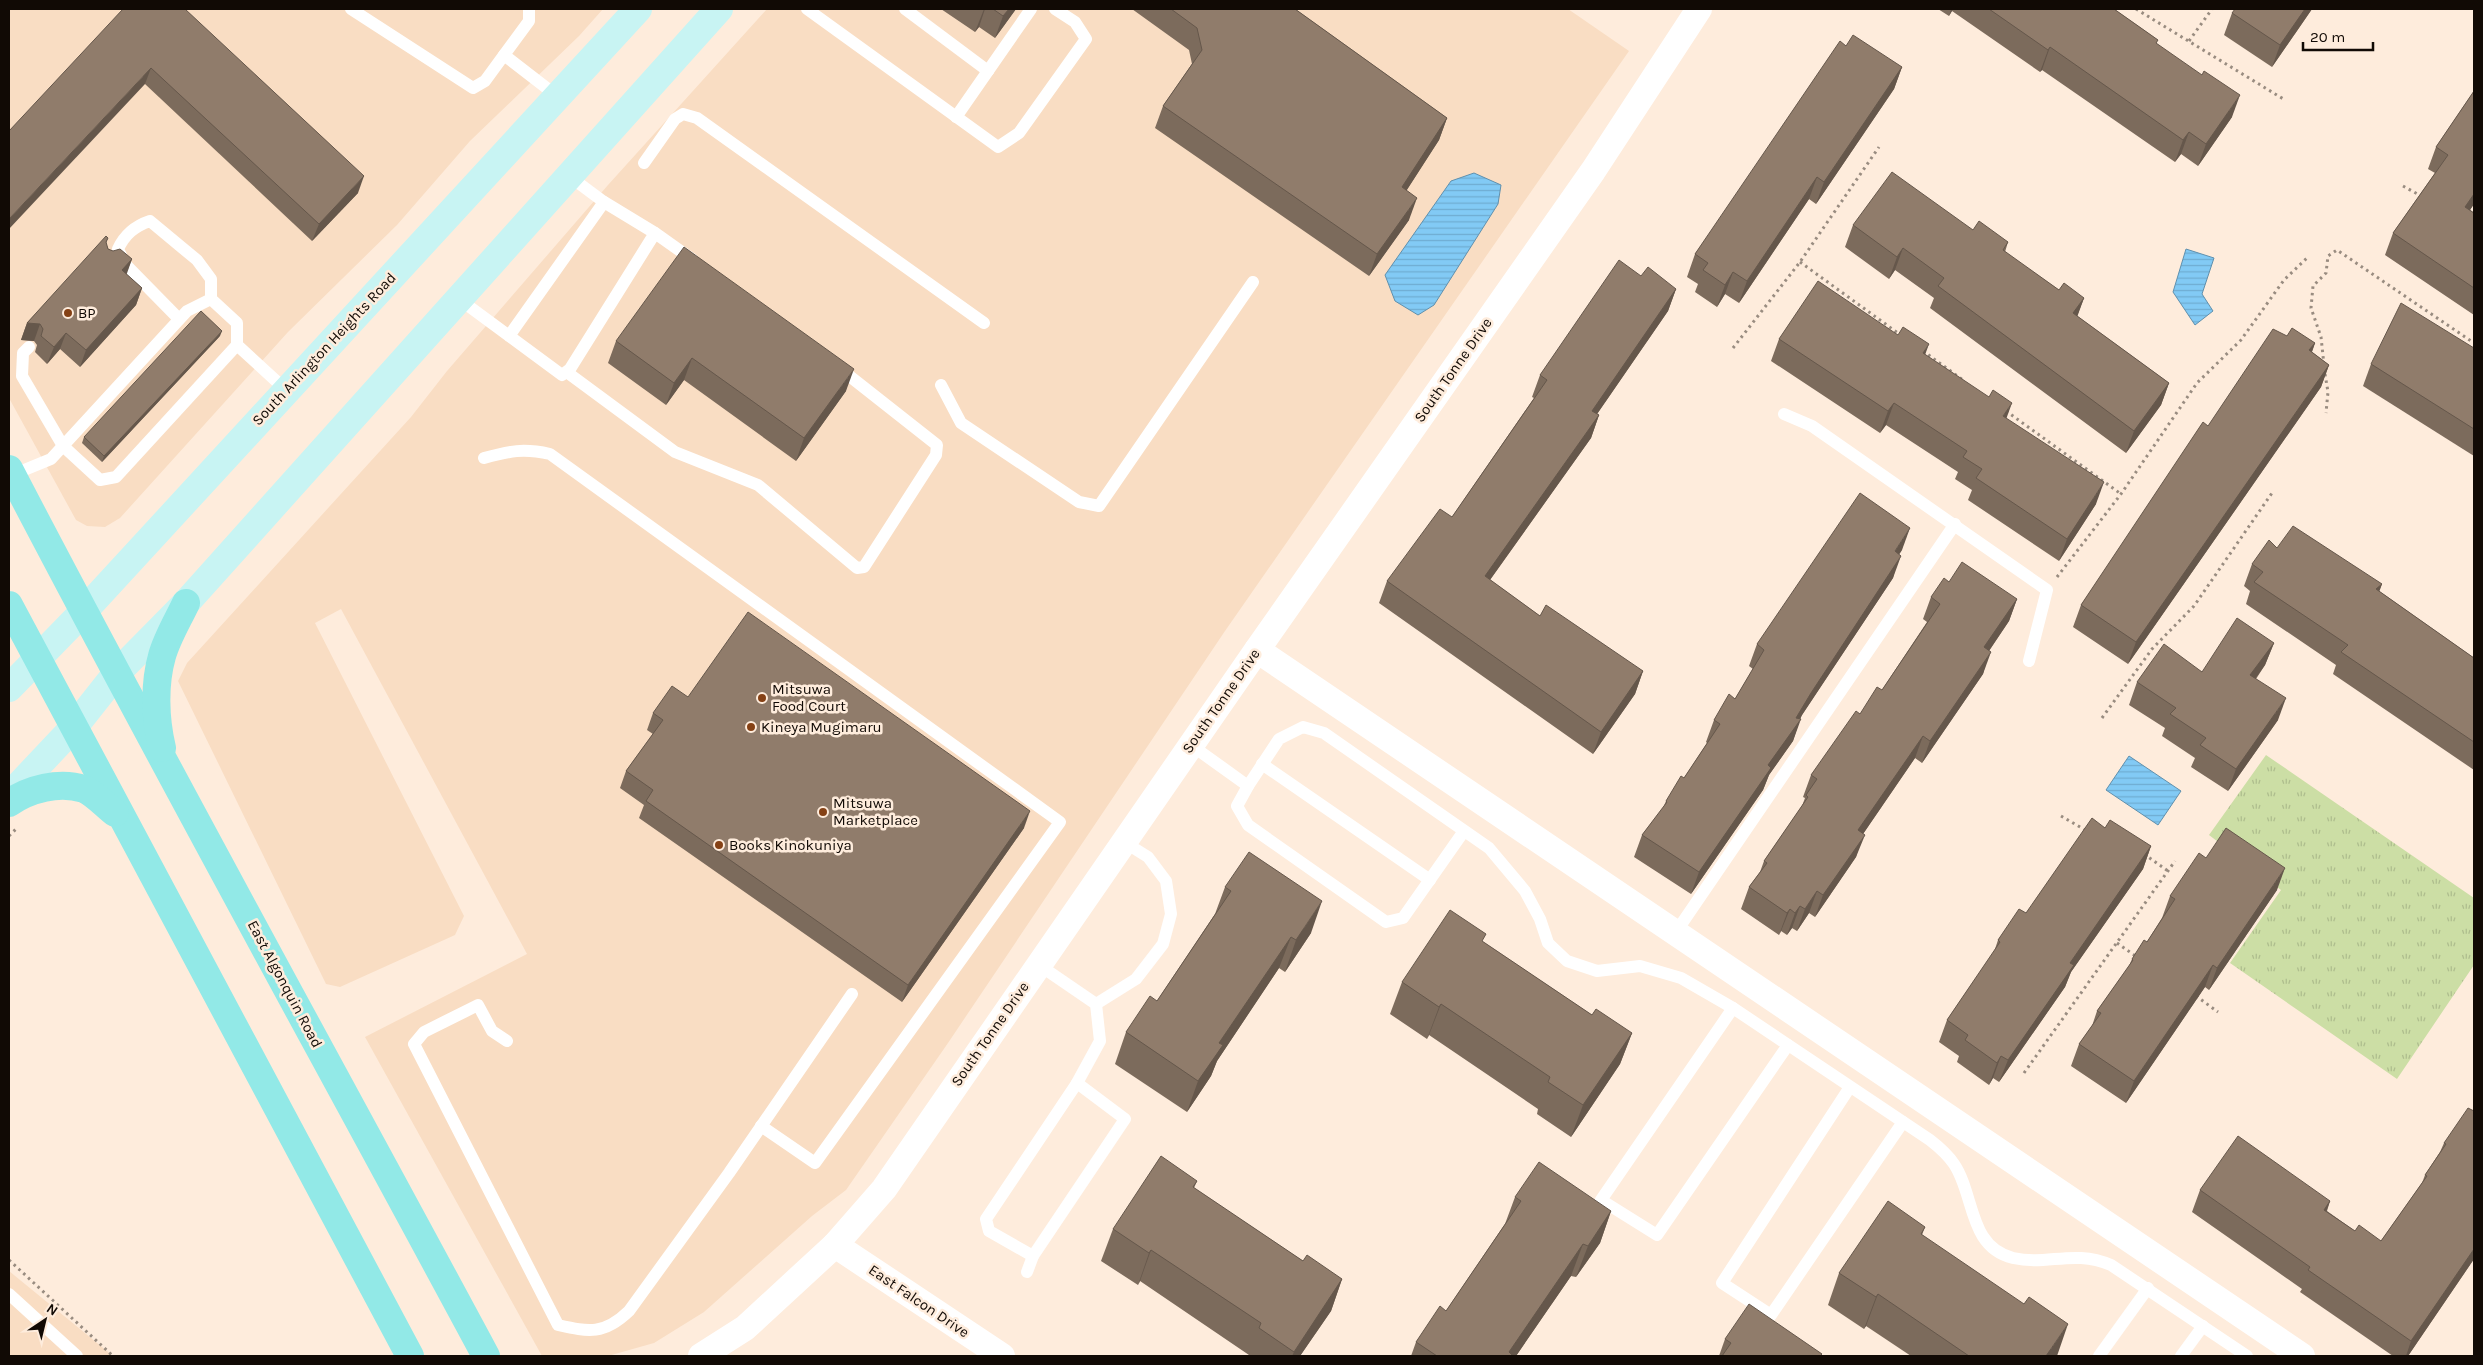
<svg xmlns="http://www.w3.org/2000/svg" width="2483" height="1365" viewBox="0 0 2483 1365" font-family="Karla,sans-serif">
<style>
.built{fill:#f9ddc3}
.park{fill:url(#park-tufts)}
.water{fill:url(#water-rules);stroke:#6090ad}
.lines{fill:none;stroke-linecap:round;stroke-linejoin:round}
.path{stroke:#998c80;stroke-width:3;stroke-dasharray:2.5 4;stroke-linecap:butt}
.lane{stroke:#fff;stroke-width:12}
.street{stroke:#fff;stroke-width:26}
.secondary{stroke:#c8f4f3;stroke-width:28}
.primary{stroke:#92e9e7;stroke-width:28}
.wall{fill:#7c6b5c}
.shaded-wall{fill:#65574b}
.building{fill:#907c6b;stroke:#65574b}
.poi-dot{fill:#854115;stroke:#feecdc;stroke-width:2}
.labels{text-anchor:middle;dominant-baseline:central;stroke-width:5;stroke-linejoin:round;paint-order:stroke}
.poi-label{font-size:15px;fill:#110a05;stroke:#feecdc;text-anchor:start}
.street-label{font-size:15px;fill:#110a05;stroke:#feecdc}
</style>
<defs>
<pattern id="park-tufts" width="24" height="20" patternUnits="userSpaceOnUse" patternTransform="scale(1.25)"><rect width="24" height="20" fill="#ccdea5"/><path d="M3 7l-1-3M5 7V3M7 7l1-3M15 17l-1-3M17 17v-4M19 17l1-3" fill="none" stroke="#aebd8d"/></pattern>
<pattern id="water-rules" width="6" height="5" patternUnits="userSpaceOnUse" patternTransform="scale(1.25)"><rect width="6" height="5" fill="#82caf5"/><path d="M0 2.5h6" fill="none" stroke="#6facd1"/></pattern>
</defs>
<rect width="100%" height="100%" fill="#feecdc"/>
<g class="built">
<path d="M9,9H603L579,36L470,141L397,225L288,332L120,518L105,527L87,526L76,520L9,398Z"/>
<path d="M767,9H1568L1629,51L1225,631L948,1043L846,1190L812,1216L704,1312L654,1343L608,1356H542L365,1037L527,954L341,609L315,623L464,916L455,935L340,987L326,984L178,681L187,663L411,417L447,371L608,185Z"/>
<path d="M9,1271L113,1356H9Z"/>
</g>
<path class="park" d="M2266,755L2474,898V965L2397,1079L2230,963L2281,890L2209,835Z"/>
<g class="water">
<path d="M1474,173L1501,185L1498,204L1434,305L1418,315L1395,301L1385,275L1451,181Z"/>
<path d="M2186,249L2214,258L2202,294L2213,311L2195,325L2173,292Z"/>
<path d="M2129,756L2181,791L2158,825L2106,790Z"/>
</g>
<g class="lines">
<g class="path">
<path d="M2136,9L2285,100"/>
<path d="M2189,41L2212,9"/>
<path d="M2403,186L2423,197"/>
<path d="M1800,262L1902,336"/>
<path d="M1733,348L1800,262L1879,147"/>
<path d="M1923,351L1963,380"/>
<path d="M2324,365L2321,337L2311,308L2313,286L2326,273L2328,256L2337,250L2474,343"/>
<path d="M2325,374L2328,392L2326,413"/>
<path d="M2006,411L2121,494"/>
<path d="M2057,577L2121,494L2197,383L2241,340L2284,280L2307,258"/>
<path d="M2102,718L2152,649L2194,606L2272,493"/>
<path d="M2061,816L2087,831"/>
<path d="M9,836L17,828"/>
<path d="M2144,854L2168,871"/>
<path d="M2117,943L2137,957"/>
<path d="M2196,996L2218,1012"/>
<path d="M2024,1073L2175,861"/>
<path d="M9,1260L113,1356"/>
</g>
<g class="lane">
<path d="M351,9L473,88L485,81L504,55"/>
<path d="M529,9V21L504,55L557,96"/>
<path d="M807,9L998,147L1019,133L1086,39L1075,22L1055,9"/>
<path d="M905,9L988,71"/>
<path d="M956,117L1031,9"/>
<path d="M644,163L675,119L683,114L697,118L984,323"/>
<path d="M569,176L604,202"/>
<path d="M655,233L693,260"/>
<path d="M459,299L562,375L570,369L655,233L604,202L509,336"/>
<path d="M179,319L125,264L118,249C125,234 135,226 150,221L197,260L211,279V299"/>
<path d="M29,347L23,353L22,376L63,446L100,480L116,477L237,345"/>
<path d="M568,373L675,452L758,485L857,568L864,567L936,455L937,445L838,367"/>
<path d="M941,385L961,423L1079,502L1099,506L1253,282"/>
<path d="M1784,414L1812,426L2047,590L2029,661"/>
<path d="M484,458C510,451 523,448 550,454L1060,822L815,1163L761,1126"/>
<path d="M12,475L51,459L187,311L211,299L237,323V345L286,390"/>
<path d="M1191,745L1248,786L1279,739L1303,727L1324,733L1489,848L1525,891L1540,919L1548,943L1567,961L1597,971L1640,966L1681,978L1733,1008L1930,1140C1939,1147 1948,1155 1954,1164C1975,1195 1968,1247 2013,1258C2048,1266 2073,1249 2111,1265L2247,1356"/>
<path d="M1262,764L1430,880"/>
<path d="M1248,786L1237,806L1248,825L1386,922L1403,918L1464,831"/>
<path d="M1676,932L1955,524"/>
<path d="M1096,1004L1136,979L1163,944L1171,914L1166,881L1148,857L1124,842"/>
<path d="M1733,1008L1601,1200L1657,1235L1788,1045"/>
<path d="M507,1041L492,1031L478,1005L424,1032L414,1044L558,1325C589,1332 604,1335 629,1311L729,1173L852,994"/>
<path d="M1850,1087L1722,1283L1771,1315L1903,1122"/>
<path d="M1033,1256L989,1231L986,1219L1077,1083"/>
<path d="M1027,1272L1033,1256L1125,1119L1077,1083L1100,1041L1096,1004L1039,965"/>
<path d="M9,1294L77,1356"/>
<path d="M2099,1356L2148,1288"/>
<path d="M2181,1356L2203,1326"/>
</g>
<g class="street">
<path d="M1257,650L2302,1356"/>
<path d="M835,1245L1002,1356"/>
<path d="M701,1356L745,1328L835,1245L884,1189L1257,650L1593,171L1699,9"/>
</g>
<g class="secondary">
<path d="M9,688L83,612L638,9"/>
<path d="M9,796L74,727L116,674L186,603L719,9"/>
</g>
<g class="primary">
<path d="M9,469C164,767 327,1060 486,1356"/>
<path d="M9,605L410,1356"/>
<path d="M162,748C155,719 154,684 162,656C167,638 178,620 186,603"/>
<path d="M9,803C29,789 59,781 84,789C94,793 106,806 115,813"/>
</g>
</g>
<g class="wall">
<path d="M123,9L358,193L312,241L145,84Z"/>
<path d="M941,9H1016L995,38L979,27L975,32Z"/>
<path d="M1132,9H1295L1447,118L1439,140L1406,191L1409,220L1369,276L1155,128L1163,106L1192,64L1189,50Z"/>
<path d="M1938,9H2114L2158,40L2156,43L2232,117L2198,166L2181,154L2175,162L2042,70L2040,72L1952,11L1949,16Z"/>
<path d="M2312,9L2272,67L2224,35L2232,13Z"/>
<path d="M1846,46L1902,67L1894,89L1816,204L1809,199L1739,303L1725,294L1717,307L1695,292L1698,284L1687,277L1695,254Z"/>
<path d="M2474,91V204L2470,210L2474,213V315L2385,255L2393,233L2435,173L2428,169L2436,147Z"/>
<path d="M1853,225L1973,230L2008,242L2005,252L2059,290L2084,298L2077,316L2169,383L2161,405L2126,453L1930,308L1934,298L1895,270L1889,279L1845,247Z"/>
<path d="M108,238L106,243L108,249L132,259L126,274L142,288L136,305L80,367L60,349L47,364L35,352L37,345L34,341L21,340L27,323Z"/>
<path d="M1641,276L1676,289L1668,311L1597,414L1599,415L1591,438L1490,580L1540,616L1643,671L1635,694L1593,754L1379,603L1387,581L1452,517L1534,398L1532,397L1540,375Z"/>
<path d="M220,336L102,462L82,443L84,437Z"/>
<path d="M2287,336L2315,343L2312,352L2329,365L2321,387L2128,664L2073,627L2081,605L2208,426Z"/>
<path d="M1779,339L1925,355L2006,418L2096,504L2059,561L1968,500L1972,490L1955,479L1958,472L1886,425L1880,433L1771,361Z"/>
<path d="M616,341L846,391L796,461L684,380L666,405L608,363Z"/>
<path d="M2474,348V456L2363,386L2371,364Z"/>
<path d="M2277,548L2382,584L2379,591L2474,658V770L2333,674L2336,665L2246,604L2250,591L2244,586L2252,564Z"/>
<path d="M1902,550L1899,554L1893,578L1802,715L1800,719L1793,741L1769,775L1763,790L1691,894L1634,857L1642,835L1663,808L1666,801L1684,778L1707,743L1706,742L1714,720L1735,699L1753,669L1749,666L1757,644Z"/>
<path d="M1949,582L2017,599L2009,621L1989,651L1983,674L1922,763L1915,758L1863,834L1856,857L1815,917L1809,913L1797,931L1792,928L1787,935L1781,931L1779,935L1741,909L1749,887L1760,872L1764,861L1802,806L1805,798L1803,797L1811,775L1860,714L1882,690L1927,622L1923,619L1931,597Z"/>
<path d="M2274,643L2265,665L2256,679L2278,720L2228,791L2191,767L2195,758L2162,736L2165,728L2129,705L2137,682L2202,672Z"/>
<path d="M688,697L1024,828L902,1002L639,818L644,805L620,788L626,771L653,734L647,730L653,713Z"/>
<path d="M2105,828L2151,846L2143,869L2071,972L2065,987L1999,1082L1993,1078L1989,1085L1957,1062L1959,1056L1939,1042L1947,1020L1994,952L1998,940L2026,913Z"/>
<path d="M2206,858L2277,890L2209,990L2205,987L2126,1103L2071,1066L2079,1044L2092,1026L2097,1011L2129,966L2132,959L2147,942L2162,918L2170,896Z"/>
<path d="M1225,887L1311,933L1285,972L1279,968L1217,1061L1211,1076L1187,1112L1115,1064L1126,1032L1157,1001L1215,914Z"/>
<path d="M1483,942L1592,1015L1632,1033L1620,1064L1571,1137L1537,1114L1538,1109L1429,1035L1427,1039L1390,1014L1402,982Z"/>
<path d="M2474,1111V1259L2408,1356H2393L2300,1292L2302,1289L2192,1212L2200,1190L2330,1201L2327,1211L2355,1231L2381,1241L2422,1183L2425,1175L2440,1152L2444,1143Z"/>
<path d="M1197,1181L1194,1188L1303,1261L1342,1279L1331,1311L1300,1356H1249V1355L1140,1281L1138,1285L1101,1261L1113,1229Z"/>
<path d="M1515,1197L1611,1211L1600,1243L1576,1277L1571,1276L1516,1356H1411L1416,1342L1446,1311L1505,1224Z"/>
<path d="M1925,1227L1922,1235L2056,1356H1911L1866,1326L1864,1329L1828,1305L1839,1273Z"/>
<path d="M1725,1339L1822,1354L1821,1356H1719Z"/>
</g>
<g class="shaded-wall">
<path d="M984,9H985L979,27L975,32Z"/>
<path d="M1009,9H1016L995,38L1003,16Z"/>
<path d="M1951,9H1953L1949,16Z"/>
<path d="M2305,9H2312L2272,67L2280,45Z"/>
<path d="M2050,47L2042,70L2040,72L2048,50Z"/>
<path d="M1902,67L1894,89L1816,204L1824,182Z"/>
<path d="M151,68L145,84L9,229V219Z"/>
<path d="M2240,95L2232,117L2198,166L2206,144Z"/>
<path d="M1447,118L1439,140L1394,210L1402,187Z"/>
<path d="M2189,132L2181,154L2175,162L2183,140Z"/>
<path d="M364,176L358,193L312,241L319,224Z"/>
<path d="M1817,177L1809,199L1739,303L1747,281Z"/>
<path d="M2474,194V204L2457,229L2465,207Z"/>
<path d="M1417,198L1409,220L1369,276L1377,254Z"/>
<path d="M1903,248L1895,270L1889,279L1897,257Z"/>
<path d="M132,259L126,276L122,270Z"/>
<path d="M1733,272L1725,294L1717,307L1725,285Z"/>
<path d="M142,288L136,305L80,367L86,350Z"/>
<path d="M1676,289L1668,311L1584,433L1592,411Z"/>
<path d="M2084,298L2076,320L2073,313Z"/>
<path d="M27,323L40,324L34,341L21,340Z"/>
<path d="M222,331L220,336L102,462L104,456Z"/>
<path d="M66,333L60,349L47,364L54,347Z"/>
<path d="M2315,343L2307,365L2309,350Z"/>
<path d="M1929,344L1921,366L1923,353Z"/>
<path d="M692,358L684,380L666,405L674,383Z"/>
<path d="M2329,365L2321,387L2128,664L2136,642Z"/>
<path d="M854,369L846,391L796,461L804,438Z"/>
<path d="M2169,383L2161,405L2126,453L2134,431Z"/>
<path d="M1894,403L1886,425L1880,433L1888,411Z"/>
<path d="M2012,403L2004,425L2003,416Z"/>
<path d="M1599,415L1591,438L1477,598L1485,576Z"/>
<path d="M2104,482L2096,504L2059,561L2067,539Z"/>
<path d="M1910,528L1902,550L1887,573L1895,551Z"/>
<path d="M1901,556L1893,578L1802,715L1797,725L1801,719L1793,741L1769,775L1763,790L1691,894L1699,872L1796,718L1811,693Z"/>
<path d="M2382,584L2374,606L2376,589Z"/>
<path d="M2017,599L2009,621L1976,670L1984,647Z"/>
<path d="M2274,643L2265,665L2242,697L2250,675Z"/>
<path d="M1991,652L1983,674L1922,763L1930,741Z"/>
<path d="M1643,671L1635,694L1593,754L1601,732Z"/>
<path d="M2286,698L2278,720L2228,791L2236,769Z"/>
<path d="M1923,736L1915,758L1850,853L1858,830Z"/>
<path d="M1030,811L1024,828L902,1002L908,985Z"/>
<path d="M1865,835L1856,857L1815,917L1823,895Z"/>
<path d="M2151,846L2143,869L2071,972L2065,987L1999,1082L2008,1060L2070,963Z"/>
<path d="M2285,868L2277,890L2209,990L2217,968Z"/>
<path d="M1817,891L1809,913L1797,931L1805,909Z"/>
<path d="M1322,901L1311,933L1285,972L1296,940Z"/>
<path d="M1800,906L1792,928L1787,935L1795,913Z"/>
<path d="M1790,909L1781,931L1779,935L1787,913Z"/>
<path d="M1291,937L1279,968L1217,1061L1211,1076L1187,1112L1198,1081L1219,1043Z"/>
<path d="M2213,965L2205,987L2126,1103L2134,1081Z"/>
<path d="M1441,1004L1429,1035L1427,1039L1439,1007Z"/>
<path d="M1632,1033L1620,1064L1571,1137L1583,1105Z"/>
<path d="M2001,1056L1993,1078L1989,1085L1997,1063Z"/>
<path d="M2330,1201L2322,1223L2324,1210Z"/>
<path d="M1611,1211L1600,1243L1576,1277L1588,1246Z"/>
<path d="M1583,1244L1571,1276L1516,1356H1508L1509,1352Z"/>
<path d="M2474,1249V1259L2408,1356H2406L2411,1341Z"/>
<path d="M1151,1250L1140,1281L1138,1285L1149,1253Z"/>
<path d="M1342,1279L1331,1311L1300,1356H1292L1294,1352Z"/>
<path d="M1878,1294L1866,1326L1864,1329L1876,1297Z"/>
<path d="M2068,1324L2057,1356H2046Z"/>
</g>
<g class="building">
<path d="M123,9H185L364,176L319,224L151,68L9,219V131Z"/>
<path d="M993,9H1009L1003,16Z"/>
<path d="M1171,9H1295L1447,118L1402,187L1417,198L1377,254L1163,106L1202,50L1197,28Z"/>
<path d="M1989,9H2114L2158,40L2156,43L2202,75L2204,71L2240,95L2206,144L2189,132L2183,140L2050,47L2048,50Z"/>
<path d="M2235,9H2305L2280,45L2232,13Z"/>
<path d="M1853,35L1902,67L1824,182L1817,177L1747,281L1733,272L1725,285L1703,270L1708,263L1695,254L1840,41L1846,46Z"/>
<path d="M2474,91V194L2465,207L2474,213V288L2393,233L2448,155L2436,147Z"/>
<path d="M1892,172L1973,230L1979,221L2008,242L2003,250L2059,290L2064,283L2084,298L2073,313L2169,383L2134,431L1938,286L1944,278L1903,248L1897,257L1853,225Z"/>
<path d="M106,236L108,238L106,242L108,249L113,251L120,249L132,259L122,270L142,288L86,350L66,333L54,347L41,336L43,329L40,324L27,323Z"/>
<path d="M684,247L854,369L804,438L692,358L674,383L616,341Z"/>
<path d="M1619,260L1641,276L1648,267L1676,289L1592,411L1599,415L1485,576L1540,616L1546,605L1643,671L1601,732L1387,581L1440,509L1452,517L1547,380L1540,375Z"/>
<path d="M1818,281L1898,335L1903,327L1929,344L1923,353L1989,397L1993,390L2012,403L2003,416L2104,482L2067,539L1976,478L1982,469L1963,457L1967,451L1894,403L1888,411L1779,339Z"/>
<path d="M2401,303L2474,348V429L2371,364Z"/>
<path d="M201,311L222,331L104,456L84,437Z"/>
<path d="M2292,328L2315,343L2309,350L2329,365L2136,642L2081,605L2203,422L2208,426L2273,329L2287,336Z"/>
<path d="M1860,493L1910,528L1895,551L1901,556L1811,693L1796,718L1801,719L1768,765L1771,768L1699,872L1642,835L1667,802L1666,801L1681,776L1684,778L1720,724L1714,720L1729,694L1735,699L1764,650L1757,644Z"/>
<path d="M2293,526L2382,584L2376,589L2474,658V742L2341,652L2348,645L2254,582L2263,572L2252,564L2269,540L2277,548Z"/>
<path d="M1962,562L2017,599L1984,647L1991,652L1930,741L1923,736L1858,830L1865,835L1823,895L1817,891L1805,909L1800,906L1795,913L1790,909L1787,913L1749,887L1767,863L1764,861L1808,797L1806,795L1817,779L1811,775L1856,711L1860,714L1877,687L1882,690L1940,604L1931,597L1944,578L1949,582Z"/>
<path d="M748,612L1030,811L908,985L646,801L653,790L626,771L663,720L653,713L672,686L688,697Z"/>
<path d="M2237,618L2274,643L2250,675L2286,698L2236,769L2200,745L2206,738L2170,714L2176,708L2137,682L2164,644L2202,672Z"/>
<path d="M2092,818L2105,828L2110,820L2151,846L2070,963L2074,965L2008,1060L2001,1056L1997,1063L1965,1040L1968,1035L1947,1020L2000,942L1998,940L2019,909L2026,913Z"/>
<path d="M2226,828L2285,868L2217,968L2213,965L2134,1081L2079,1044L2101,1013L2097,1011L2133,960L2132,959L2144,940L2147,942L2175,899L2170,896L2199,853L2206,858Z"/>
<path d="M1249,852L1322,901L1296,940L1291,937L1219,1043L1223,1045L1198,1081L1126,1032L1150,996L1157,1001L1231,891L1225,887Z"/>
<path d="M1450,910L1486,934L1482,941L1592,1015L1596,1009L1632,1033L1583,1105L1548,1082L1550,1077L1441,1004L1439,1007L1402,982Z"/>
<path d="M2468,1108L2474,1111V1249L2411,1341L2308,1270L2310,1267L2200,1190L2238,1136L2330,1201L2324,1210L2355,1231L2359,1225L2381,1241L2427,1176L2425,1175L2446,1144L2444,1143Z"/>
<path d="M1161,1156L1197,1181L1193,1187L1303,1261L1307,1255L1342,1279L1294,1352L1259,1328L1261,1323L1151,1250L1149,1253L1113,1229Z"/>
<path d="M1539,1162L1611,1211L1588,1246L1583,1244L1509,1352L1512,1355L1511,1356H1437L1416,1342L1440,1306L1446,1311L1521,1201L1515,1197Z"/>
<path d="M1888,1201L1925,1227L1921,1234L2024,1304L2029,1297L2068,1324L2046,1356H1969L1878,1294L1876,1297L1839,1273Z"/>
<path d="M1749,1304L1822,1354L1820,1356H1722L1731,1343L1725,1339Z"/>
</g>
<g class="poi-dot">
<circle cx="68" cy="313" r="5"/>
<circle cx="762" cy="698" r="5"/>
<circle cx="751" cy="727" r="5"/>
<circle cx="823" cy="812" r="5"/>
<circle cx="719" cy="845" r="5"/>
</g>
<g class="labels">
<g class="poi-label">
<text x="78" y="313">BP</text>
<text x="772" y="689">Mitsuwa<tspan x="772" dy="17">Food Court</tspan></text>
<text x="761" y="727">Kineya Mugimaru</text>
<text x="833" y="803">Mitsuwa<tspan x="833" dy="17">Marketplace</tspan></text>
<text x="729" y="845">Books Kinokuniya</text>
</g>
<g class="street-label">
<text transform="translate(324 349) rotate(-47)">South Arlington Heights Road</text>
<text transform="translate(1453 370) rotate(-55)">South Tonne Drive</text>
<text transform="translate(1221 701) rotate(-55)">South Tonne Drive</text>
<text transform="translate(285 984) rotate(62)">East Algonquin Road</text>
<text transform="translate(990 1034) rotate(-55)">South Tonne Drive</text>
<text transform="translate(919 1301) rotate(34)">East Falcon Drive</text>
</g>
</g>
<rect width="2483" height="1365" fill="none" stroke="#110a05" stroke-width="20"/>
<g transform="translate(45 1320) rotate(35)" stroke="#feecdc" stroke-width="4" paint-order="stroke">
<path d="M0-4L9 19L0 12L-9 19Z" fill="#110a05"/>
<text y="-8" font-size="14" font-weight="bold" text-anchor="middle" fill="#110a05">N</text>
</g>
<path d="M2303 42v8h70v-8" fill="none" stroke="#110a05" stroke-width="2.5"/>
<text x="2310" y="42" font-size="15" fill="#110a05" stroke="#feecdc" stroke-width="4" paint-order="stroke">20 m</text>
</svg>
